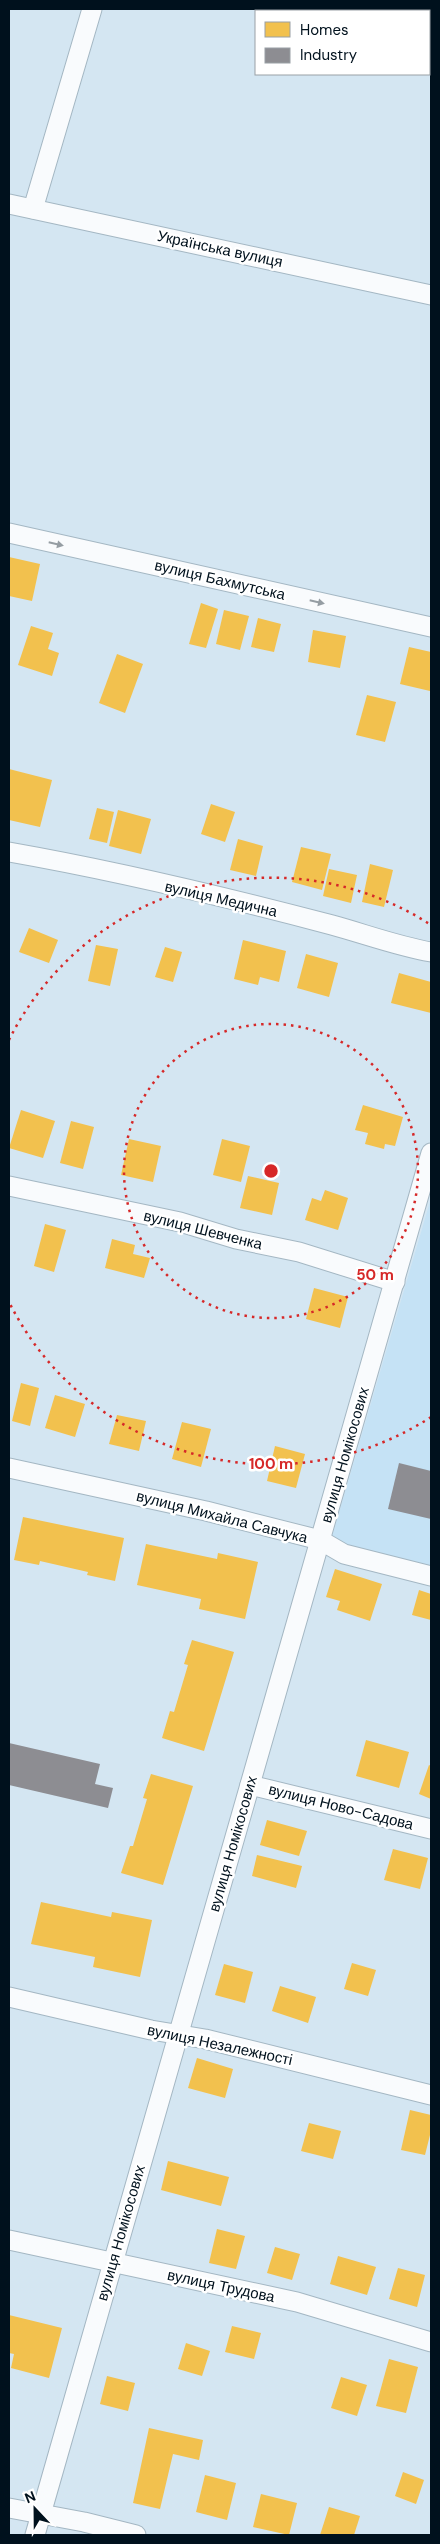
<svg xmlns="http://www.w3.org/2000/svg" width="440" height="2544" viewBox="0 0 440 2544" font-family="'DM Sans',sans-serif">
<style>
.built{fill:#c5e2f5}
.homes{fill:#f2c14e}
.industry{fill:#8d8d92}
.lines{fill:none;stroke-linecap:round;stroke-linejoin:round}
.street-casing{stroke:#a4b7c3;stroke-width:21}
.street{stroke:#f9fbfd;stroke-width:19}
.oneway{fill:#959da3}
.ring{fill:none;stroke:#d62828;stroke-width:2.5;stroke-dasharray:2.5 5}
.labels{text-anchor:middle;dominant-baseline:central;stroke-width:5;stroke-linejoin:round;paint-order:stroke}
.street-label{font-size:15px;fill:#00111d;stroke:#fff}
.centre{fill:#d62828;stroke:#fff;stroke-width:2.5}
.ring-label{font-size:15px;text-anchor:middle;font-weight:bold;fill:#d62828;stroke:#fff;stroke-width:5;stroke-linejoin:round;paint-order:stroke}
</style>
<rect width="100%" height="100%" fill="#d4e6f2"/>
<path class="built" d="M431,1198V1568L331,1540Z"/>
<g class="homes">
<path d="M9,557L40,564L32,601L9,596Z"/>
<path d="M201,603L218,609L206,648L189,644Z"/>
<path d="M224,610L249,616L240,650L216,644Z"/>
<path d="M258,618L281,624L274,652L251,647Z"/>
<path d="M31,626L53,633L48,649L59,653L52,676L18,665Z"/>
<path d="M313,630L346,636L340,668L308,662Z"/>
<path d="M409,647L431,652L430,691L400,684Z"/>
<path d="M117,654L143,664L125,713L99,703Z"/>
<path d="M367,695L396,702L385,742L356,735Z"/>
<path d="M9,769L52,780L40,827L9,820Z"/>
<path d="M211,804L235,812L225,842L201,834Z"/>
<path d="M97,808L114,812L107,843L89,839Z"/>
<path d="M118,810L151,819L141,854L109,846Z"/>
<path d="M238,839L263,846L256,876L230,870Z"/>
<path d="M301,847L331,854L322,890L292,882Z"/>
<path d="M370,864L393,870L384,907L362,902Z"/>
<path d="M329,869L357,875L351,903L323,896Z"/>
<path d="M29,928L58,940L49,963L19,952Z"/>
<path d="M243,940L286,951L279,982L260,977L258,985L234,979Z"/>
<path d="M96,945L118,949L110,986L88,981Z"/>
<path d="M165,947L182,952L173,982L155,977Z"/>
<path d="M306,954L338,963L329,997L297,988Z"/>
<path d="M399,973L431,982V1013L391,1003Z"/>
<path d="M363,1105L403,1117L395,1146L385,1144L384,1149L365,1144L368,1133L355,1130Z"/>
<path d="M21,1110L55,1121L43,1158L9,1148Z"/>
<path d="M71,1121L94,1127L83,1169L60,1163Z"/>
<path d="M129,1139L161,1146L153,1182L121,1175Z"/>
<path d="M222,1139L250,1146L241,1182L213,1175Z"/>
<path d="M248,1176L279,1183L272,1215L240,1208Z"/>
<path d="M325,1190L348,1198L338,1230L305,1220L312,1198L321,1201Z"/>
<path d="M45,1224L66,1230L54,1272L34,1266Z"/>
<path d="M112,1239L135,1245L133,1254L150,1258L144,1278L105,1268Z"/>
<path d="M314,1288L348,1297L340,1328L306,1319Z"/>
<path d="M21,1383L39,1388L30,1426L12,1421Z"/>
<path d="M55,1395L85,1404L75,1437L45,1428Z"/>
<path d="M117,1415L146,1421L139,1451L109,1444Z"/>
<path d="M182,1422L211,1429L201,1467L172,1459Z"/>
<path d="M275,1446L305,1454L296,1488L267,1481Z"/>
<path d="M23,1517L124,1538L115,1581L87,1575L88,1572L40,1561L39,1565L14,1560Z"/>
<path d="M146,1544L217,1559L218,1553L258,1562L245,1619L199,1609L201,1599L137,1585Z"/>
<path d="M335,1569L382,1584L370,1621L337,1610L340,1601L326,1597Z"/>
<path d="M419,1590L431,1594V1620L412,1615Z"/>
<path d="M192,1640L234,1652L204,1751L162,1738L170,1711L174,1712L188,1665L184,1664Z"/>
<path d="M366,1740L409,1752L399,1788L356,1776Z"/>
<path d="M429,1765L431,1766V1799L419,1794Z"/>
<path d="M151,1774L193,1786L163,1885L121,1873L130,1846H133L147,1799L143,1798Z"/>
<path d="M267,1820L307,1831L299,1856L260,1845Z"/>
<path d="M393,1849L428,1858L420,1889L384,1880Z"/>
<path d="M257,1855L302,1866L296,1888L252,1876Z"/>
<path d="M41,1902L111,1917L112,1912L152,1920L140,1977L93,1967L95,1957L31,1944Z"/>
<path d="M352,1963L376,1970L368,1996L344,1989Z"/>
<path d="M224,1964L253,1972L245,2003L215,1995Z"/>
<path d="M280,1986L316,1997L308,2023L272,2011Z"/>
<path d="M197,2058L233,2069L225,2098L188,2088Z"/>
<path d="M410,2110L431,2115V2131L425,2155L401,2150Z"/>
<path d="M309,2123L341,2131L333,2159L301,2151Z"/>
<path d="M168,2161L229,2177L221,2206L161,2190Z"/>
<path d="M217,2229L245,2236L236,2269L209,2263Z"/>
<path d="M275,2247L300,2254L292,2280L267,2273Z"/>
<path d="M338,2256L376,2267L367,2295L330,2284Z"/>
<path d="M398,2268L425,2275L417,2307L389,2299Z"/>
<path d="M9,2315L62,2328L49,2378L11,2368L14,2354L9,2353Z"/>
<path d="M232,2326L261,2333L254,2359L225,2352Z"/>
<path d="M186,2343L210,2351L202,2376L178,2369Z"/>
<path d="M389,2359L418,2367L406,2413L376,2406Z"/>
<path d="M107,2376L135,2383L128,2411L100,2404Z"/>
<path d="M341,2377L367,2385L357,2416L331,2408Z"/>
<path d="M149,2428L203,2440L199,2460L173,2454L160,2509L133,2503Z"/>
<path d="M403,2472L424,2480L416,2504L395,2496Z"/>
<path d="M205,2475L236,2483L227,2520L196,2512Z"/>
<path d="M261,2494L297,2503L289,2535L253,2527Z"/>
<path d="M329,2507L360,2516L354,2535H320Z"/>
</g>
<g class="industry">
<path d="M399,1463L431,1471V1519L388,1509Z"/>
<path d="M9,1743L100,1764L95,1784L113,1788L108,1808L9,1785Z"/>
</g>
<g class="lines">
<defs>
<g id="street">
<path d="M9,204L431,295"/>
<path d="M33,209L92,9"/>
<path d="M9,533L431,627"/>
<path d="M9,852C117,871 226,897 332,925C365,934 397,946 431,952"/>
<path d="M9,1186L180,1222L236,1239L299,1252L395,1282"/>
<path d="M9,1468L206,1511L320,1540L344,1554L431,1576"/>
<path d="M250,1785L431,1829"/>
<path d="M9,1997L151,2030L205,2039L431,2095"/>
<path d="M9,2240L297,2302L431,2342"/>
<path d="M9,2508L84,2522L136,2535"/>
<path d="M35,2535L431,1153"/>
</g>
</defs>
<use href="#street" class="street-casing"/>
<use href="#street" class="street"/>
</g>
<defs><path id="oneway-solid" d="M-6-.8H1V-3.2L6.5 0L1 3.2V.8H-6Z" transform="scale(1.25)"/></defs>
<g class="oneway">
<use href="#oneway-solid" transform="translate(56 544) rotate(13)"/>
<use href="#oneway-solid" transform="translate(317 602) rotate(13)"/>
</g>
<g class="ring">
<circle cx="271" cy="1171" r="147"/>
<path d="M431 1417A293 293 0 0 1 9 1302M9 1040A293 293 0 0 1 431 925"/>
</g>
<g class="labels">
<g class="street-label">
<text transform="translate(220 249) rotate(12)">Українська вулиця</text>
<text transform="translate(220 580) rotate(13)">вулиця Бахмутська</text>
<text transform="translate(221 899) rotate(13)">вулиця Медична</text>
<text transform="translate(203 1230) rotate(14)">вулиця Шевченка</text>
<text transform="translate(345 1455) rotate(-74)">вулиця Номікосових</text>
<text transform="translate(222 1517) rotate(14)">вулиця Михайла Савчука</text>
<text transform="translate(341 1807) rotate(14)">вулиця Ново-Садова</text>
<text transform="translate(233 1844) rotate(-74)">вулиця Номікосових</text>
<text transform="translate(220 2045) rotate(12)">вулиця Незалежності</text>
<text transform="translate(121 2233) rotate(-74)">вулиця Номікосових</text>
<text transform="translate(221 2286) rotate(12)">вулиця Трудова</text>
</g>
</g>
<circle cx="271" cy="1171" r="8" class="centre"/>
<g class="ring-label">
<text x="375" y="1280">50 m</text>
<text x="271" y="1469">100 m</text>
</g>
<rect width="440" height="2544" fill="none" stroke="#00111d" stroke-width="20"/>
<rect x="255" y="10" width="175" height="65" fill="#ffffff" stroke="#99a0a5"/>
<rect x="265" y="22" width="25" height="15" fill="#f2c14e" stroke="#99a0a5"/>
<text x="300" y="35" font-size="15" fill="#00111d">Homes</text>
<rect x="265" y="48" width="25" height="15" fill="#8d8d92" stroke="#99a0a5"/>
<text x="300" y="60" font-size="15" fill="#00111d">Industry</text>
<g transform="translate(35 2509) rotate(338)" stroke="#ffffff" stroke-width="4" paint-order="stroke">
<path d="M0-4L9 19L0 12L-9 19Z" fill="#00111d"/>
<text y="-8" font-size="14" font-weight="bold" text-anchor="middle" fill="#00111d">N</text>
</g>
</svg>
